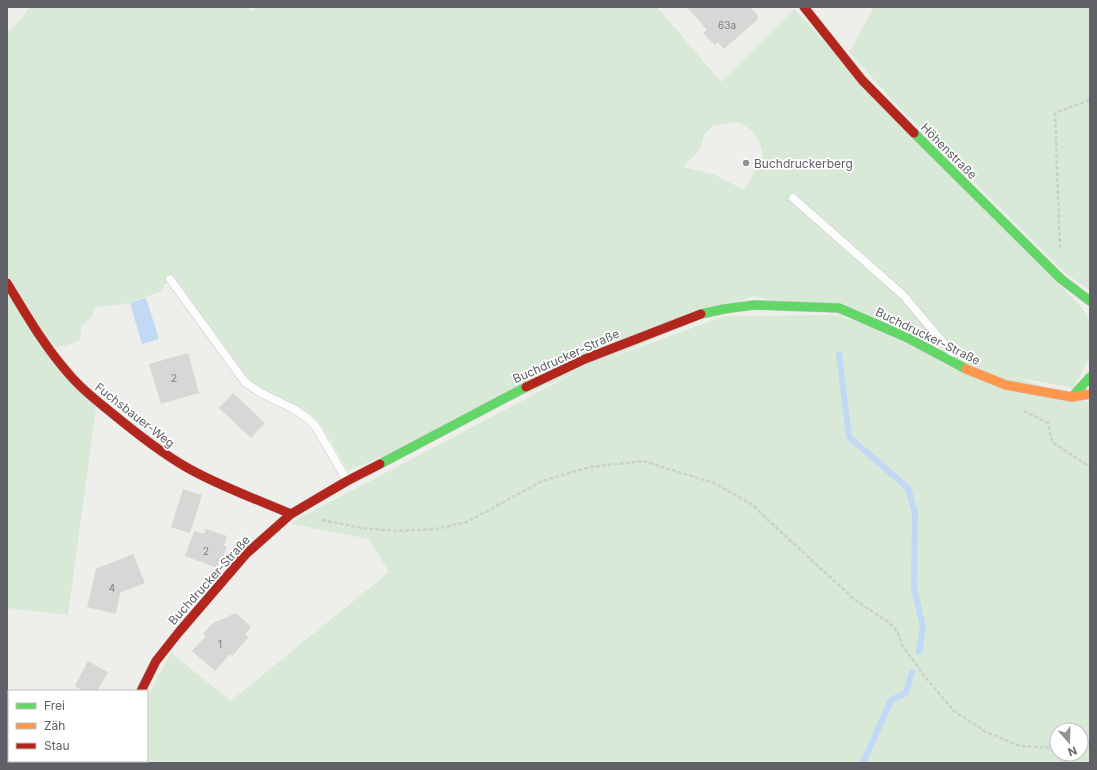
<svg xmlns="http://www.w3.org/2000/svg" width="1097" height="770" viewBox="0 0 1097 770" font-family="Inter,sans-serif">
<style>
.green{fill:#d8e9d8;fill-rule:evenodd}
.water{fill:#c1d9f4}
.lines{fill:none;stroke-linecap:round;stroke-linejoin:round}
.stream{stroke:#c1d9f4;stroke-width:6}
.building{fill:#d8d7d5}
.lane-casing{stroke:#cacaca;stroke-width:9}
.fast-casing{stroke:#cbcbcc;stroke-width:10}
.slow-casing{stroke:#cbcbcc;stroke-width:10}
.jam-casing{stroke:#cbcbcc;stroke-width:10}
.path{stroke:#ccd0ce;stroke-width:2.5;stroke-dasharray:4 2;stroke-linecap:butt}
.lane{stroke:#fcfcfc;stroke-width:8}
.fast{stroke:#63d668;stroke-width:9}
.slow{stroke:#ff974d;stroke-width:9}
.jam{stroke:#b3261e;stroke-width:9}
.poi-dot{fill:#919295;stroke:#fff;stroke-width:1.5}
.labels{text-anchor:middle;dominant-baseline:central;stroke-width:3.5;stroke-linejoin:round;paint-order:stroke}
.number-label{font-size:10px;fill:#7e7f83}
.street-label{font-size:12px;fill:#5f6167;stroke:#fff}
.poi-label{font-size:12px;fill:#5f6167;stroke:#fff;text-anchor:start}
</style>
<rect width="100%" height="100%" fill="#eeeeea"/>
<g class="green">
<path d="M30,7H243L254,11L255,7H657L721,82L794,9L1082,308L1090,320V356L1074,388L1009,376L967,360L912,330L753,296L348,471L321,424C301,402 270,397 248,378L174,276L165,284L162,291L130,303L95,307L91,317L82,325L80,340L67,345L53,347L7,274V31L13,28ZM739,122C756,133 759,136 763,156L744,190L715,175L683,167L700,150L704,135L713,125Z"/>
<path d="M874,7H1090V290L1066,274L891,99L849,52Z"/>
<path d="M7,294L96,408L68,615L7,608Z"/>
<path d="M837,315L1090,403V763H127V761H147V697L171,653L231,701L389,572L369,539L291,524L296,520L588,366L725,316ZM1057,730H1081V754H1057Z"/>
</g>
<path class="water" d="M146,298L159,339L142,344L130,303Z"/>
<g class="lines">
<g class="stream">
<path d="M839,354L849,437L908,488L915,513L914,588L923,627L919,652"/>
<path d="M863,763L891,700L906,693L912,672"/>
</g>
</g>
<g class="building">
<path d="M687,7H750L758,15L757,20L724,49L718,42L715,45L703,33L707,30Z"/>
<path d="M188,353L199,393L161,404L149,364Z"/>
<path d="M233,393L265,423L251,438L219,408Z"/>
<path d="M183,489L202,495L190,533L171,527Z"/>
<path d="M206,529L227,536L224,545L227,547L222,559L220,558L217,568L185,556L194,531L204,534Z"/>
<path d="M133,554L145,583L120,593L116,614L87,607L96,569Z"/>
<path d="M236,613L251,627L245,634L249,637L232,656L230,654L215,671L192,651L206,636L203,634L213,623Z"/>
<path d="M88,661L108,672L97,691H83L75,686Z"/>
<path d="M64,761H101L100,763H64Z"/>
</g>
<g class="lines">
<defs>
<g id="lane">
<path d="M793,198L903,295L952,353"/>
<path d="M170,279L245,382C266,400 298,405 316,427L346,479"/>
</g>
<g id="fast">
<path d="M914,133L1061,279L1090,301"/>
<path d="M701,314L724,309L754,305L839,308L908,338L966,369"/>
<path d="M1072,397L1090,377"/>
<path d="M380,464L526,387"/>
</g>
<path id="slow" d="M966,369L1006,385L1072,397L1090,394"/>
<g id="jam">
<path d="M804,7L862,80L914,133"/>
<path d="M7,283C26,314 44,346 68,373C81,389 97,401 113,414C136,433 160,452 186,467C219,486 256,499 291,514"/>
<path d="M526,387L585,359L701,314"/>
<path d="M141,691L156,661L179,632L246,554L291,514L347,481L380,464"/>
<path d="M119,763L120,761"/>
</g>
</defs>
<use href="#lane" class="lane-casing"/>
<use href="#fast" class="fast-casing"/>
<use href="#slow" class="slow-casing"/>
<use href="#jam" class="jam-casing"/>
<g class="path">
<path d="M1060,248L1055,113L1090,100"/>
<path d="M1024,411L1048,423L1052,442L1090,467"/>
<path d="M322,520L362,528L397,531L436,529L467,522L542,481L590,467L643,461L714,483L753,505L768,520L854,599L888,622L897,631L902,645L926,678L954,711L986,732L1020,746L1057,748"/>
<path d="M1081,745L1090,744"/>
</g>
<use href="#lane" class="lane"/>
<use href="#fast" class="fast"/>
<use href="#slow" class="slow"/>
<use href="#jam" class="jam"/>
</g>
<circle class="poi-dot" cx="746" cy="163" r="4"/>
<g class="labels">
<g class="number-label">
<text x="727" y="25">63a</text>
<text x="174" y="378">2</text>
<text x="206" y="551">2</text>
<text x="112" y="588">4</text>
<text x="220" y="644">1</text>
</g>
<g class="street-label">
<text transform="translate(949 151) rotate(45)">Höhenstraße</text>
<text transform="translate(928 336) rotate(26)">Buchdrucker-Straße</text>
<text transform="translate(566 356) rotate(-24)">Buchdrucker-Straße</text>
<text transform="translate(135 415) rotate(38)">Fuchsbauer-Weg</text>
<text transform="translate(209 580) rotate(-48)">Buchdrucker-Straße</text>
</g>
<g class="poi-label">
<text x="754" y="163">Buchdruckerberg</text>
</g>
</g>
<rect width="1097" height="770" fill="none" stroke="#5f6167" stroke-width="16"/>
<rect x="8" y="690" width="140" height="72" fill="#ffffff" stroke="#bfc0c2"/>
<rect x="16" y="703" width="20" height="6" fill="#63d668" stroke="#bfc0c2"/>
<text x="44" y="710" font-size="12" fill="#5f6167">Frei</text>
<rect x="16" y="723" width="20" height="6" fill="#ff974d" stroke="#bfc0c2"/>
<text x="44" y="730" font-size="12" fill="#5f6167">Zäh</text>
<rect x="16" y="743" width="20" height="6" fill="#b3261e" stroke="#bfc0c2"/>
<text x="44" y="750" font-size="12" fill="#5f6167">Stau</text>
<g transform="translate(1069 742) rotate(160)"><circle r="19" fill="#ffffff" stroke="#bfc0c2"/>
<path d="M0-3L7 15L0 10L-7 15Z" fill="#919295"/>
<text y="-6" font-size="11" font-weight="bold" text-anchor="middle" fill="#5f6167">N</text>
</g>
</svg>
